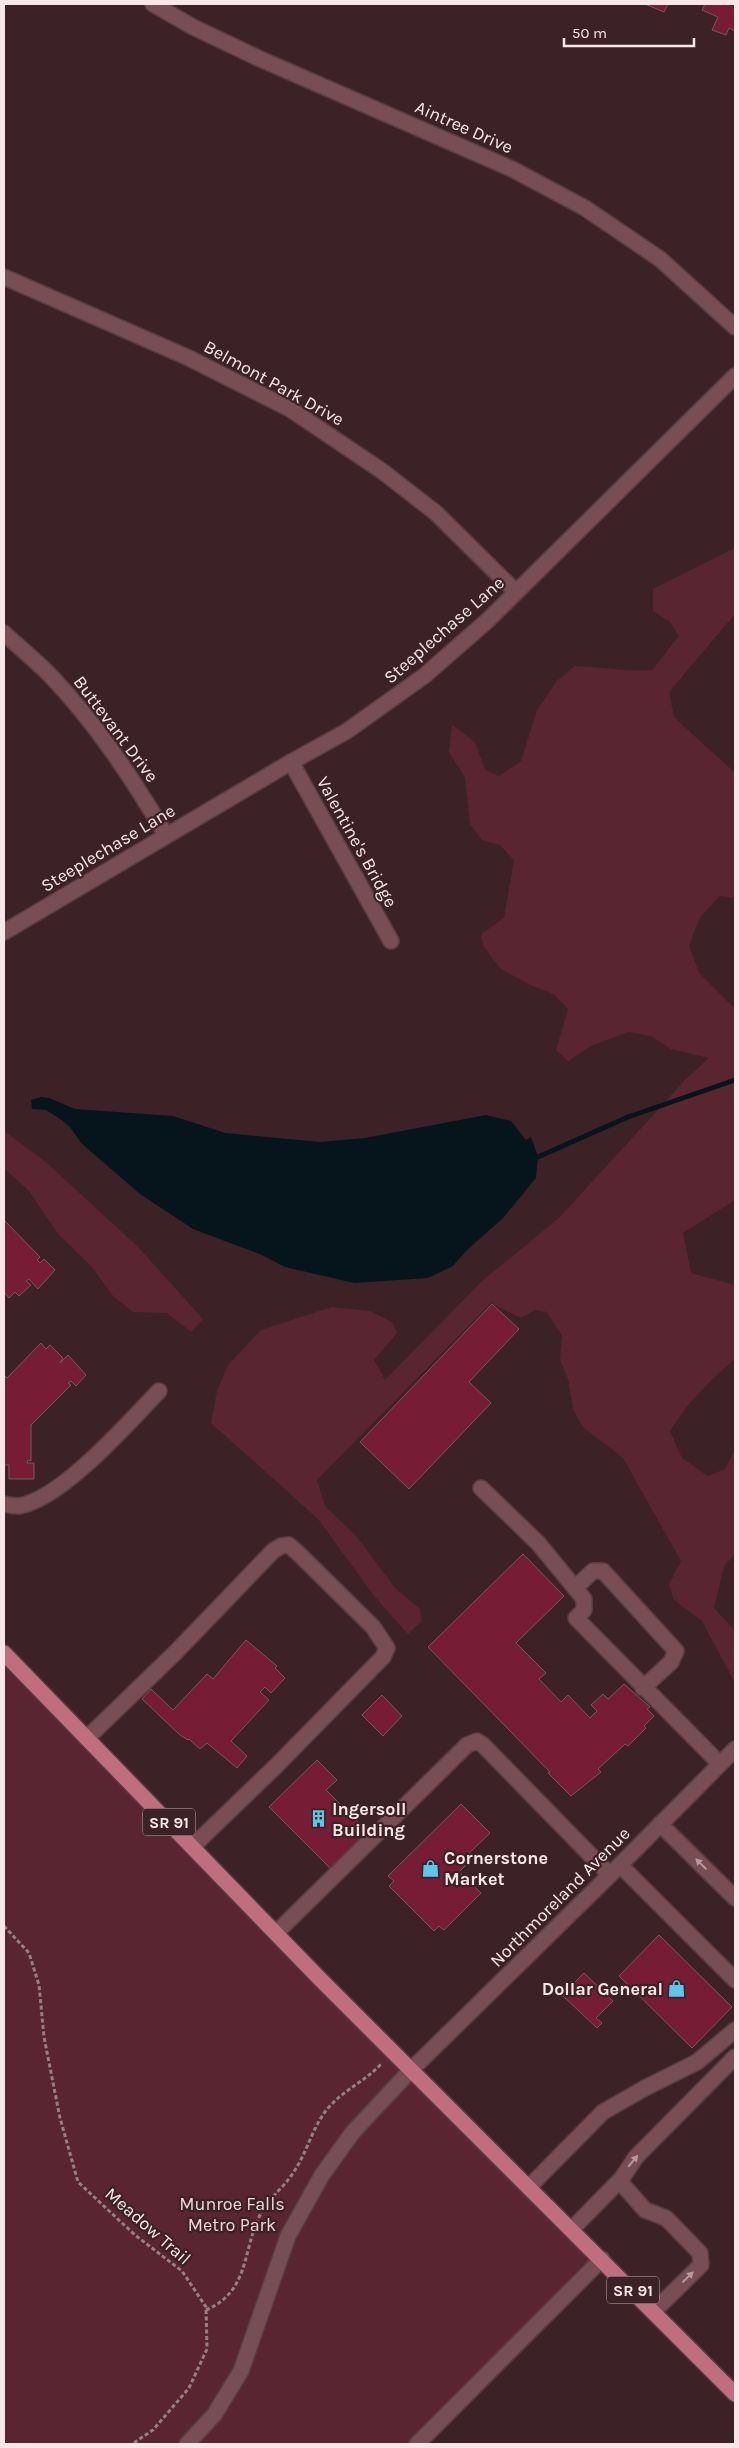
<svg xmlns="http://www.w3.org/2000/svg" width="739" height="2448" viewBox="0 0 739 2448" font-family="Karla,sans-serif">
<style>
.green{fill:#582530}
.water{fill:#06151b}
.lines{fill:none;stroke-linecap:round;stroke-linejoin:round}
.stream{stroke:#06151b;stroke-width:5}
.building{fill:#761d35;stroke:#77585c}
.minor-casing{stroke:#563d41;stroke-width:18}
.major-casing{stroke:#563d41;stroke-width:18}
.path{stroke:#968083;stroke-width:3;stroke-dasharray:4 2.5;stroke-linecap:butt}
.minor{stroke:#764e54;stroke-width:15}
.major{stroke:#c06e7d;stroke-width:15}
.oneway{fill:#b79a9e}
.labels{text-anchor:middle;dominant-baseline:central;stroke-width:4.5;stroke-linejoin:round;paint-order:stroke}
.shield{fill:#3c2226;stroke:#c0abae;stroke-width:1}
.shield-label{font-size:16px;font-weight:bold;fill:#f8e6e8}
.street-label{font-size:18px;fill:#f8e6e8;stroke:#3c2226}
.poi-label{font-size:18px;font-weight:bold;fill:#f8e6e8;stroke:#3c2226;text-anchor:start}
.park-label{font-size:18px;fill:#f2d7da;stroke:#3c2226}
</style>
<rect width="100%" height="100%" fill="#3c2226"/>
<g class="green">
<path d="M735,548V614L669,692L674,717L735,773V898L720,896L700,917L689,946L699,973L735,1009V1200L683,1233L691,1273L735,1285V1359C709,1381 688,1402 670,1431L682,1458L708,1476L725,1469L735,1450V1554L724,1566L714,1608L735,1631V1683L702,1621L674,1600L669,1584L681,1561L623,1458L583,1427L573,1409L568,1379L560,1360L562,1336L547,1312L535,1310L521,1318L491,1303L317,1480L325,1506L356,1536L395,1588L420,1609L422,1621L408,1634L375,1597L318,1519L211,1423L217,1391L228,1365L261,1330L332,1307L370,1311L392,1322L397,1333L374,1360L385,1380L482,1281L559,1218L686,1079L709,1058L671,1049L651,1036L628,1032L591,1046L568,1061L556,1050L568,1009L554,994L530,985L501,969L483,946L481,934L504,918L514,860L500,845L482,840L470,824L465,777L449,752L452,725L475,742L485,770L499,776L521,761L537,710L557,681L575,666C601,667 626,672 652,670L679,636L670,622L653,611V589Z"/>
<path d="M4,1131L47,1163L138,1247L203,1319L191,1332L167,1313L133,1312L113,1296L92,1267L59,1235L29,1191L4,1168Z"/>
<path d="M4,1653L607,2264L419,2444H4Z"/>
</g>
<path class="water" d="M41,1097L49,1098L75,1109L173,1116L225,1133L320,1142L365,1138L486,1115L511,1121L526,1140L531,1137L538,1157L536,1178L503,1218L466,1251L453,1266L428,1278L354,1283L285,1267L262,1255L193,1229L140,1194L81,1143L70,1127L60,1119L46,1110L32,1109L31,1100Z"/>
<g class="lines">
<path class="stream" d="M538,1157L628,1117L735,1080"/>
</g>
<g class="building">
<path d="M645,4H668L664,12Z"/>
<path d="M705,4H735V31L729,28L726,35L712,30L718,17L702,10Z"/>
<path d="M4,1220L40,1257L37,1260L40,1263L44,1259L55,1270L38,1289L29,1279L26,1281L31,1285L19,1296L15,1292L9,1298L4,1292Z"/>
<path d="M492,1304L519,1329L469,1382L491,1403L409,1489L360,1442Z"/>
<path d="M41,1343L46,1349L50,1345L63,1358L60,1363L68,1355L86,1375L76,1386L71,1381L68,1383L71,1385L31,1425V1461L28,1460L27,1463H34V1479H9V1465H4V1472V1375L7,1378Z"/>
<path d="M523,1554L564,1596L516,1643L546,1673L539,1679L561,1702L568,1695L590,1718L597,1711L591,1705L603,1694L608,1699L624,1684L650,1707L647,1709L654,1716L644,1726L646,1728L628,1746L625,1744L598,1769L601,1772L571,1796L548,1773L550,1772L428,1647Z"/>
<path d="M246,1640L277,1666L275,1668L285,1678L271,1693L265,1687L260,1692L269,1700L231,1741L247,1756L237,1768L207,1743L200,1749L189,1739L188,1740L180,1735L142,1699L151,1689L173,1710L207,1674L213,1679Z"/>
<path d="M382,1695L402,1716L383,1736L362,1715Z"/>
<path d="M317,1760L337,1780L326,1790L367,1831L330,1868L269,1807Z"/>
<path d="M461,1804L490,1833L462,1860L466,1865L459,1872L481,1893L444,1930L439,1926L434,1931L389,1886L394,1881L388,1876Z"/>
<path d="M659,1935L732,2007L692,2048L619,1976Z"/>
<path d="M584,1973L613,2001L596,2018L602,2023L597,2028L562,1995Z"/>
</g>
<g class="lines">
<defs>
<g id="minor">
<path d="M153,4L193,27L258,58L512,169L585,208L660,259L735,327"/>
<path d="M4,277L189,358L290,409L382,471L436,513L516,592"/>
<path d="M4,633C19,647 35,660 49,674C96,723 132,778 166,835"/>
<path d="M291,762L391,941"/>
<path d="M4,932L291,762L347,731L424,676L487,621L735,376"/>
<path d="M481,1488L538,1543L584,1599V1610L576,1618L720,1764"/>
<path d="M4,1504C8,1505 15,1506 19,1506C62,1499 129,1422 159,1391"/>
<path d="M575,1588L593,1571H603L676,1651L671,1662L643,1688"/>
<path d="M87,1738L176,1652L273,1551L281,1546L289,1545L298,1553L373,1627L387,1648L383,1657L277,1765L192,1847"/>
<path d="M660,1824L735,1898"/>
<path d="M620,1865L735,1980"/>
<path d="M276,1933L467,1745L477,1741L483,1745L610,1875"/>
<path d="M529,2187L603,2112L645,2088L697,2062L735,2030"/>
<path d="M572,2229L622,2178"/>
<path d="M654,2311L701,2265L700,2253L666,2218L645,2210L622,2184V2178L636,2157L735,2057"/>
<path d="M187,2444L214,2415L241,2371L288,2236L322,2175L353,2132L411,2070L617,1868L735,1749"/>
<path d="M417,2444L602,2259"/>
</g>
<path id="major" d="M4,1653L320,1979L735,2394"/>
</defs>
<use href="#minor" class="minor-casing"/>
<use href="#major" class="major-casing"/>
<g class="path">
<path d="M4,1926L29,1953L39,1985L44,2037L60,2118L78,2182L135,2235L182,2271L206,2307L207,2349L189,2388L153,2430L132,2444"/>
<path d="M206,2310C250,2291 242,2251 260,2215C269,2197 285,2187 295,2170C308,2150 313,2125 329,2107C345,2089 367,2080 382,2063"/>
</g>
<use href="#minor" class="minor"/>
<use href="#major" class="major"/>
</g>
<defs><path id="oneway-solid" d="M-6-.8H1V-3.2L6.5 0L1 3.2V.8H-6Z" transform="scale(1.25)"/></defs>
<g class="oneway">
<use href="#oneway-solid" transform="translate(701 1864) rotate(-135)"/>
<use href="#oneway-solid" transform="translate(633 2161) rotate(-50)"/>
<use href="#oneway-solid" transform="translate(688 2277) rotate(-44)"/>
</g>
<defs>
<symbol id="building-bare" viewBox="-9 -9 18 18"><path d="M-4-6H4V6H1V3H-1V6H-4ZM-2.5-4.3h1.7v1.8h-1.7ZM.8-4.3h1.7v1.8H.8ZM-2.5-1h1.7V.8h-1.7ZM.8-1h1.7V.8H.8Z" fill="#5cc7e8" stroke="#3c2226" stroke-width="2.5" paint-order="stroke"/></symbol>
<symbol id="shop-bare" viewBox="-9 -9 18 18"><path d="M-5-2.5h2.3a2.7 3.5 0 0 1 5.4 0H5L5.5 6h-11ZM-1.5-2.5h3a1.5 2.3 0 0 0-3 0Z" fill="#5cc7e8" stroke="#3c2226" stroke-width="2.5" paint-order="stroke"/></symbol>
</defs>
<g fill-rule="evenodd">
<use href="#building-bare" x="306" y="1806" width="25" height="25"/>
<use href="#shop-bare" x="418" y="1856" width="25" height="25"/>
<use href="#shop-bare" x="664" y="1976" width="25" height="25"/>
</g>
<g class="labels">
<g class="shield">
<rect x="143" y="1808.5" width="52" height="27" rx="4"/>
<rect x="607" y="2276.5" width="52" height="27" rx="4"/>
</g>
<g class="shield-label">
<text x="169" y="1822">SR 91</text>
<text x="633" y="2290">SR 91</text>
</g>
<g class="street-label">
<text transform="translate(464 127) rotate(24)">Aintree Drive</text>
<text transform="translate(274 383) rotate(29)">Belmont Park Drive</text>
<text transform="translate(444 630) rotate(-41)">Steeplechase Lane</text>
<text transform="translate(116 729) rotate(53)">Buttevant Drive</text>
<text transform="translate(357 842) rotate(61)">Valentine's Bridge</text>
<text transform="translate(108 848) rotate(-31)">Steeplechase Lane</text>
<text transform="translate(560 1897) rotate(-45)">Northmoreland Avenue</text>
<text transform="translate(148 2226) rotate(41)">Meadow Trail</text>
</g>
<g class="poi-label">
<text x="332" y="1809">Ingersoll<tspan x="332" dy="21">Building</tspan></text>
<text x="444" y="1858">Cornerstone<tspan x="444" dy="21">Market</tspan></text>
<text x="663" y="1989" text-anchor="end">Dollar General</text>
</g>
<g class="park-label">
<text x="232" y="2204">Munroe Falls<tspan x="232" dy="21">Metro Park</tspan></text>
</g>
</g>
<rect width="739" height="2448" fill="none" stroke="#f8e6e8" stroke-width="10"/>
<path d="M564 38v8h130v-8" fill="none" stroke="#f8e6e8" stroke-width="2.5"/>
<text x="572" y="38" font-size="15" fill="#f8e6e8" stroke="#3c2226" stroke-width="4" paint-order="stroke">50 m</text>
</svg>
